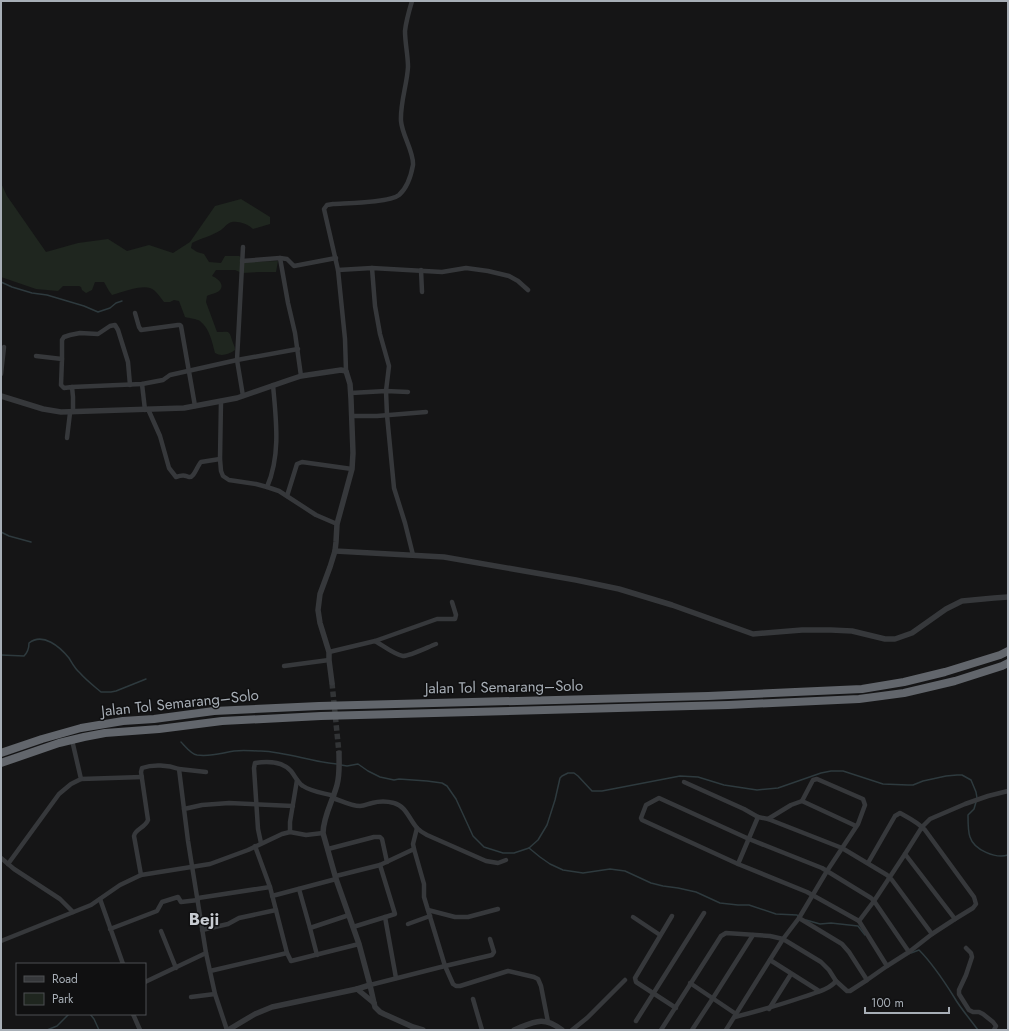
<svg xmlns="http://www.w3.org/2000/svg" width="1009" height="1031" viewBox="0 0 1009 1031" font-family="Jost,sans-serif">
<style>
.green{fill:#1f261f}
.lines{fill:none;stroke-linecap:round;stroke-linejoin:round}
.stream{stroke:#2e3a3e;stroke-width:1.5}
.tertiary-tunnel{stroke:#323436;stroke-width:5.5;stroke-dasharray:5.5 3;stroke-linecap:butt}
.minor{stroke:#36383b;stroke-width:4.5}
.tertiary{stroke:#36383b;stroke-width:5.5}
.motorway{stroke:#62666c;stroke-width:8}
.labels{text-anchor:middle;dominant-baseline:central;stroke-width:3;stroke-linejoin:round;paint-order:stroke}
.street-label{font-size:15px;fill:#a7aeb6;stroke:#101011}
.quarter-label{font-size:17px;font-weight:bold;fill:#c8ccd2;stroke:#101011}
</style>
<rect width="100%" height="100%" fill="#151516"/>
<path class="green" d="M1,183L7,196L46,252L78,243L108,239L127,251L149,245L173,253L190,242L215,206L241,199L270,217V224L253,229C248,224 239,221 232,222C227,223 225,227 221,230C212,236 201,238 192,243L191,248L197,252L204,254L209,262L221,263L225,256H239L249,262L278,261L276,272H260L242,273L235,270H216L212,276C217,278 225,284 220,290C218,293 210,294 207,296L206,302L217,332C228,332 229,329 232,340C233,344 235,346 235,350C229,354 222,357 215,353C212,342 210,329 200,321C197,319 189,318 185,317L179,301L174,300L170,302H164C160,297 156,290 150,288C141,285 122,292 112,295L109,291L104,282H95L92,290L86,293L82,290L81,287L79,286H63L58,291L36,289L1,277Z"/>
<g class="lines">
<g class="stream">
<path d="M1,282L12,287L32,293L47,295L84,306L98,312L110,308L116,303L122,301"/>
<path d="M1,532L9,536L31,542"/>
<path d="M1,655L24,656C28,652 29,649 29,643C43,632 60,647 69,658C72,663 75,669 80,673C86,680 94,686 101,692H111L116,691L146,679"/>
<path d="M181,742C185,746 191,754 197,755C211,757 221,753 234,751C243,750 253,751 261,751C287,752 312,762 337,764"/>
<path d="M341,765L347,766L358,764L368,771L380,777L394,780L399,779L427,781L442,783L447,786L456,799L473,836L484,847L503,853H514L529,848L538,840L547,825L555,800L560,778L562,776L568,773H574L578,776L592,791H602L680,776L698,777L724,785L757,790L778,788L821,773L831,771H843L883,784L908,785H913L923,781L946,776L957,775H962L971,780L976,792L977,798"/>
<path d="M976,802L974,809L968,815C968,821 968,832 970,837C974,850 996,859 1008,855"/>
<path d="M529,848L540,857L550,864L563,870L583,873L610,869L625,871L651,883L663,886L678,888L696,892L720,903L738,905H749L776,914L797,915L799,917"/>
<path d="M806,920L820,924L831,923L858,926L865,935"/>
<path d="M911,953L919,950C933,964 944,981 954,997C961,1009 970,1019 978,1030"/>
<path d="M90,1014L94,1019L99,1030"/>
<path d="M47,1030L57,1026L69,1014"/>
</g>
<path class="tertiary-tunnel" d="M332,683L339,753"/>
<g class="minor">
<path d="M280,258L288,303L295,333L301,376"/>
<path d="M242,261L280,258L287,259L294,266L336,258"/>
<path d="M372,268L375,306L380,334L389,366L386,391L387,415L394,488L405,523L413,555"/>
<path d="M338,270L372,268L442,272L466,268L488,271L509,276L518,281L528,290"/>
<path d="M421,270L422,292"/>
<path d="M135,313L139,327L141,330L178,325H180L181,326L195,406"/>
<path d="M36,356L62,359L61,385L64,388L72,387L73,397V412"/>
<path d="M62,359V340L64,337L70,335L80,333L98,334L110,326L115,325L118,330L128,362L130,385"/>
<path d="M346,371L345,339L338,270L324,209L327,205L333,204C347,203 389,203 399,195C407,188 411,176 413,165C414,152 402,135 401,121C400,103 407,85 408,67C408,55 405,43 405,31C406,21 409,11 412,1"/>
<path d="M1,374L4,347"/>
<path d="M142,384L145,410"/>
<path d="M72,387L142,384L163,380L170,375L237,360L298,349"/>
<path d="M351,393L386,391L408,392"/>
<path d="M243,396L237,360L243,247"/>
<path d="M221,401L220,459L221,471L223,476L229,480L256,484L267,487L279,491L316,515L337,524"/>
<path d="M148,409L160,436L169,468L176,477C179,476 183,475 186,476C187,476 188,477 189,477C194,478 197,466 201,462L220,459"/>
<path d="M352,416H377L426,412"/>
<path d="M67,438L70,413"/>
<path d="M267,487C281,455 276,419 273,385"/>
<path d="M287,496L297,464L302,462L352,469"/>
<path d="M375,641C382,645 395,655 403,656C410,656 428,647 436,644"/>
<path d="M329,652L375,641L437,619H455L456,615L452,602"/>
<path d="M284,666L329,660"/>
<path d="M179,769L206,772"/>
<path d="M81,779L142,777"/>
<path d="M684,782L744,809L758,817L738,864"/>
<path d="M333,798C342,801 351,806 360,806C364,806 368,804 372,803C379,801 387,801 394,803C406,806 409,819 417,828C420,831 423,833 427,835L486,861L498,863L506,860"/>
<path d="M758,817L768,819L791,805L802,801L856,826"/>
<path d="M768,819L842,848L887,875L892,880L932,934"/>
<path d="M290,832V822L297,780"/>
<path d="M261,843L258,829L254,768L255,763C268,761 282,761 291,771C295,776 298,783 303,786C312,792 324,793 334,796"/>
<path d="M255,846L270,887L287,953L291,961L359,944"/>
<path d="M328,849L374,837H380L382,839L387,862"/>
<path d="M414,849L413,844L417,828"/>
<path d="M905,854L955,919"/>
<path d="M1,858L14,869L60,899L73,912"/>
<path d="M868,863L895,816L900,813C909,818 918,822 925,830L974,897L976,904L973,908L955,919L932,934L909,952L874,901L871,898L822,868L749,839L659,798L646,805L641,818L642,820L738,864L807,892L859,921L874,901L905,854L922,827L930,819L965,804L988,796L1008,791"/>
<path d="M8,864L59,794L71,784L81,779L72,740"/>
<path d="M141,875L134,836C135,829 145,828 148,820L141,772L142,768C153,764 168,765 179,769L184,809"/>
<path d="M336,876L380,865L414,849L424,884V897L445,966L453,984L456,986H460L508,971L534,977L538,979L541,986L548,1022"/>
<path d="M299,889L310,928"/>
<path d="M272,896L336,879"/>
<path d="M198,898L270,887"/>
<path d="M100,899L123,964"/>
<path d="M428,910L455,917H468L498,909"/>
<path d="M672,916L635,978L636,982L676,1008"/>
<path d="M385,917L396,978"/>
<path d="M633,917L660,935"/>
<path d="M799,918L842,944L849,952L867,980L887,966"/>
<path d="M859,921L887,966L909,952"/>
<path d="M408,924L430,916"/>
<path d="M353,927L395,914L380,865"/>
<path d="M110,929L157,911L162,902L178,897L181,902L198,900"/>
<path d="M202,930L228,924L239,918L276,910"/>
<path d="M161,931L176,968"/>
<path d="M1,941L91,905L120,885L141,875L210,864L248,850L282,834L290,832L306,835L323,833"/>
<path d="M966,948L971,953L972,957L966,975L959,990V994L969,1010L973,1012H979L983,1014L993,1022L996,1026L994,1030"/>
<path d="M317,955L310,928L349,915"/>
<path d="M770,960L819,991"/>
<path d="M210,971L287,953"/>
<path d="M836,981L847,991H850L867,980"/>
<path d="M145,982L206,953"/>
<path d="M690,983L736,1014"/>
<path d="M370,985L445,966L492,955L494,952L490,939"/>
<path d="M191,997L215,994"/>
<path d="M473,999L482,1030"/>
<path d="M769,1009L791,974"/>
<path d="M133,1014L140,1030"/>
<path d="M636,1021L704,913"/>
<path d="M227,1030L215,994L206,953L188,841L184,809L202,805L229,803L293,806"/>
<path d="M572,1030L587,1018L625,980"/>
<path d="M661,1030L721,936L726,933L770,936L783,939L821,962L829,970L836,981C829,990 814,993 803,997C780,1005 758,1011 735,1017"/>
<path d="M692,1030L713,998L753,935"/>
<path d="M726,1030L783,939L799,918L827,871L858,824L865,805L863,799L817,779L813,780L802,801"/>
</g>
<g class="tertiary">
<path d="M1,396L43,409L61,412L184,408L237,398L289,380L301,376L341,370L346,371L350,384L351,399L353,453L352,469L337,524L336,542L335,551L330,567L320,594L318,610L320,623L329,652V660L332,683"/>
<path d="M335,551L444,557L576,580L619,589L672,605L753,634L802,630H831L852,631L885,639H895L912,633L946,609L962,601L994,598L1008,597"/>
<path d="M339,753C339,763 340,774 337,785C333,800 323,817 323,833L336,879L359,944L370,985L374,1003L375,1007L380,1012L384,1014L413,1027L423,1030"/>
<path d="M357,989L374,1003"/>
<path d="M228,1030L255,1014L272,1007L357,989L370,985"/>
<path d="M514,1030C534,1022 543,1015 562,1030"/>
</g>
<g class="motorway">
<path d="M1,753L42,739L81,728L123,721L154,719L214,711L319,706L708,696L862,689L904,682L945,672L1000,655L1008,651"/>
<path d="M1,763L59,743L84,737L105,733L159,729L222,721L321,716L728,705L859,699L904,693L955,681L1002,666L1008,663"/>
</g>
</g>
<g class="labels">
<g class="street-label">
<text transform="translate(504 687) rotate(-1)">Jalan Tol Semarang–Solo</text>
<text transform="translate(180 703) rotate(-6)">Jalan Tol Semarang–Solo</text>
</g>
<g class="quarter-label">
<text x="204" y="919">Beji</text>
</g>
</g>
<rect width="1009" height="1031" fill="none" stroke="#a7aeb6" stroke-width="4"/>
<rect x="16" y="963" width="130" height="52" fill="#101011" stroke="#4c4f53"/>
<rect x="24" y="976" width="20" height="6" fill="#36383b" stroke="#4c4f53"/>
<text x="52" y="983" font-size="12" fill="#a7aeb6">Road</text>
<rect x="24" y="993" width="20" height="12" fill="#1f261f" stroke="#4c4f53"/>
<text x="52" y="1003" font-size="12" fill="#a7aeb6">Park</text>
<path d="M865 1007v6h84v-6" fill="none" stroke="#a7aeb6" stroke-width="2"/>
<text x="871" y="1007" font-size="12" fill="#a7aeb6" stroke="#101011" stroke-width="3" paint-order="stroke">100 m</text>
</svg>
